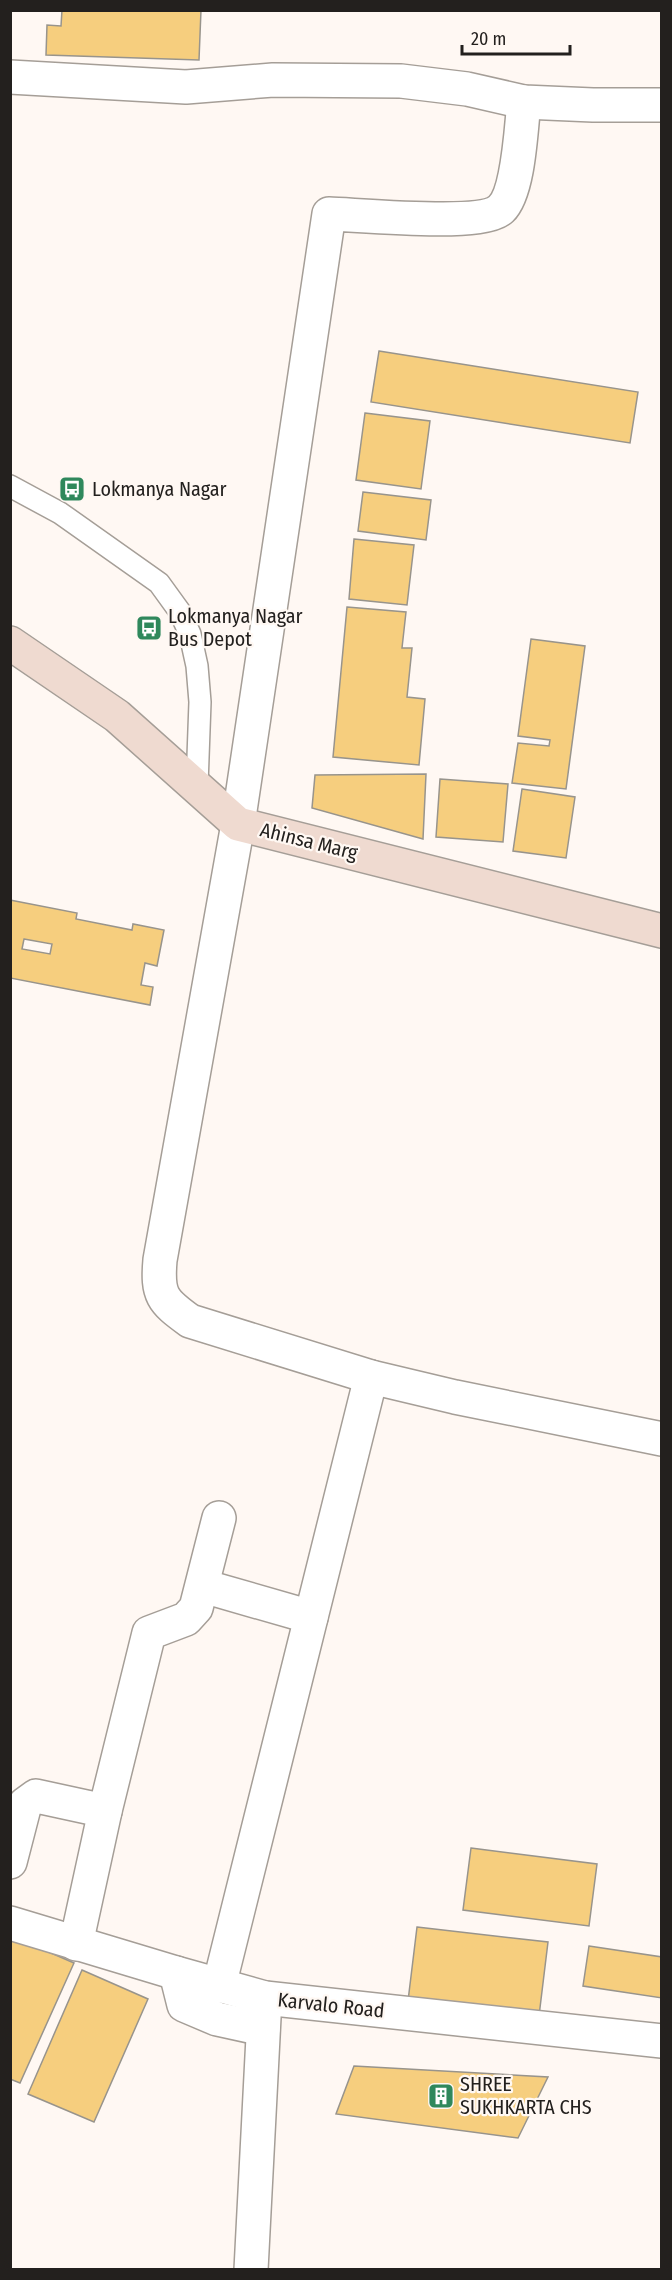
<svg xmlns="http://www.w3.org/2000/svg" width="672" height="2280" viewBox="0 0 672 2280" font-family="'Fira Sans Condensed',sans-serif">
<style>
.building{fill:#f6ce7e;stroke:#98948c;stroke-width:1.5;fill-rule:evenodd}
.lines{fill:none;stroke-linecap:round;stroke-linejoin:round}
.lane-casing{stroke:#a59e97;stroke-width:24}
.street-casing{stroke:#a59e97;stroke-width:36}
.secondary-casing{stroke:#a59e97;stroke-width:36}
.lane{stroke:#fff;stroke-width:21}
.street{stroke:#fff;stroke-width:33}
.secondary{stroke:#efdad0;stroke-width:33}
.labels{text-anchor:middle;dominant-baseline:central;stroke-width:4.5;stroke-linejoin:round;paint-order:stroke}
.poi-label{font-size:20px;fill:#23201e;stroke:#fff8f3;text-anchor:start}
.street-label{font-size:20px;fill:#23201e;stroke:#fff8f3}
</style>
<rect width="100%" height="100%" fill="#fff8f3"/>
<g class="building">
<path d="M62,10H201L199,60L46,55L47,25L61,26Z"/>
<path d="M379,351L638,392L630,443L371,402Z"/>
<path d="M365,413L430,421L421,489L356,480Z"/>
<path d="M363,492L431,500L426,540L358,531Z"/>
<path d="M354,539L414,545L407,605L349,599Z"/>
<path d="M347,607L406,612L402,648H412L407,697L425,699L419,765L333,757Z"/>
<path d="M531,639L585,646L566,789L512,783L518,743L549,746L550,740L518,736Z"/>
<path d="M426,774L423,839L312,808L315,775Z"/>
<path d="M440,779L508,784L503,842L436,837Z"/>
<path d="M522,789L575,797L566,858L513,851Z"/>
<path d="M10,900L77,913L76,919L132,930L133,924L164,930L157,966L145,963L141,985L153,987L150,1005L10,978ZM24,939L52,944L50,954L22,949Z"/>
<path d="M471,1848L597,1864L589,1926L463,1910Z"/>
<path d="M417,1927L548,1942L539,2016L408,2001Z"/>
<path d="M10,1935L74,1963L20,2083L10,2079Z"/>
<path d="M589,1946L662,1957V1998L583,1986Z"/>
<path d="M82,1970L148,1999L94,2122L28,2094Z"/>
<path d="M354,2066L548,2077L518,2138L336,2114Z"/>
</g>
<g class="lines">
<defs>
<path id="lane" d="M10,486L60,513L159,583L180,612L190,634L197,666L200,702L197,785"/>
<g id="street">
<path d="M10,77L186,87L273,80L401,81L467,89L524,102L593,105H662"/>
<path d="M524,102C521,127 519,192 501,209C482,227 360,215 329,214L238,824L160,1260C157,1295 162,1301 190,1321L371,1377L455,1397L662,1439"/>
<path d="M203,1586L311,1617"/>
<path d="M10,1862L25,1804L36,1796L105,1811L149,1633L186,1619L196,1608L219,1518"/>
<path d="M10,1923L176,1973L265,1998L662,2041"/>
<path d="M76,1944L105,1811"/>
<path d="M176,1973L184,2005L217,2019L263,2029"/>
<path d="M219,1986L371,1377"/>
<path d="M251,2270L265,1998"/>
</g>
<path id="secondary" d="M10,643L117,716L238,824L662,931"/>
</defs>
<use href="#lane" class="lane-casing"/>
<use href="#street" class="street-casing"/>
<use href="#secondary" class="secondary-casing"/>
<use href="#lane" class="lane"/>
<use href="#street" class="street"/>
<use href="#secondary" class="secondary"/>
</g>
<defs>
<symbol id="bus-square" viewBox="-11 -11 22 22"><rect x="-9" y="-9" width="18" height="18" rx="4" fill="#2f885c" stroke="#fff8f3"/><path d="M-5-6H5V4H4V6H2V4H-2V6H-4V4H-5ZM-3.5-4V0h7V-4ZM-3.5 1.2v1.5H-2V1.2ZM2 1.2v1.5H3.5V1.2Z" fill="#fff"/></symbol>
<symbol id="building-square" viewBox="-11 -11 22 22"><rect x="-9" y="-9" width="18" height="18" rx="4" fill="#2f885c" stroke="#fff8f3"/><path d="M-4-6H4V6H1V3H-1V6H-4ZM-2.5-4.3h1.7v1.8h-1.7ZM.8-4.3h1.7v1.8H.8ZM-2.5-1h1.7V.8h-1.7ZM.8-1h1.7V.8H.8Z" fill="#fff"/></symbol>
</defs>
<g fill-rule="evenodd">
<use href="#bus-square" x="57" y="474" width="30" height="30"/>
<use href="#bus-square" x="134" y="613" width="30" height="30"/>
<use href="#building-square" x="426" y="2081" width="30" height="30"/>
</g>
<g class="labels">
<g class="poi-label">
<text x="92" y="489">Lokmanya Nagar</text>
<text x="168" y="616">Lokmanya Nagar<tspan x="168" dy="23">Bus Depot</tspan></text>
<text x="460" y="2084">SHREE<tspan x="460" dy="23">SUKHKARTA CHS</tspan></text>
</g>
<g class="street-label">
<text transform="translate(309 841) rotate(14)">Ahinsa Marg</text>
<text transform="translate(331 2005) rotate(6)">Karvalo Road</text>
</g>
</g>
<rect width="672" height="2280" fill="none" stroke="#23201e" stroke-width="24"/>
<path d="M462 45v9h108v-9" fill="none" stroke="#23201e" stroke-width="3"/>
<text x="471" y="45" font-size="18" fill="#23201e" stroke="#fff8f3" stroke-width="4.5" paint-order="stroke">20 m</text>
</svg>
